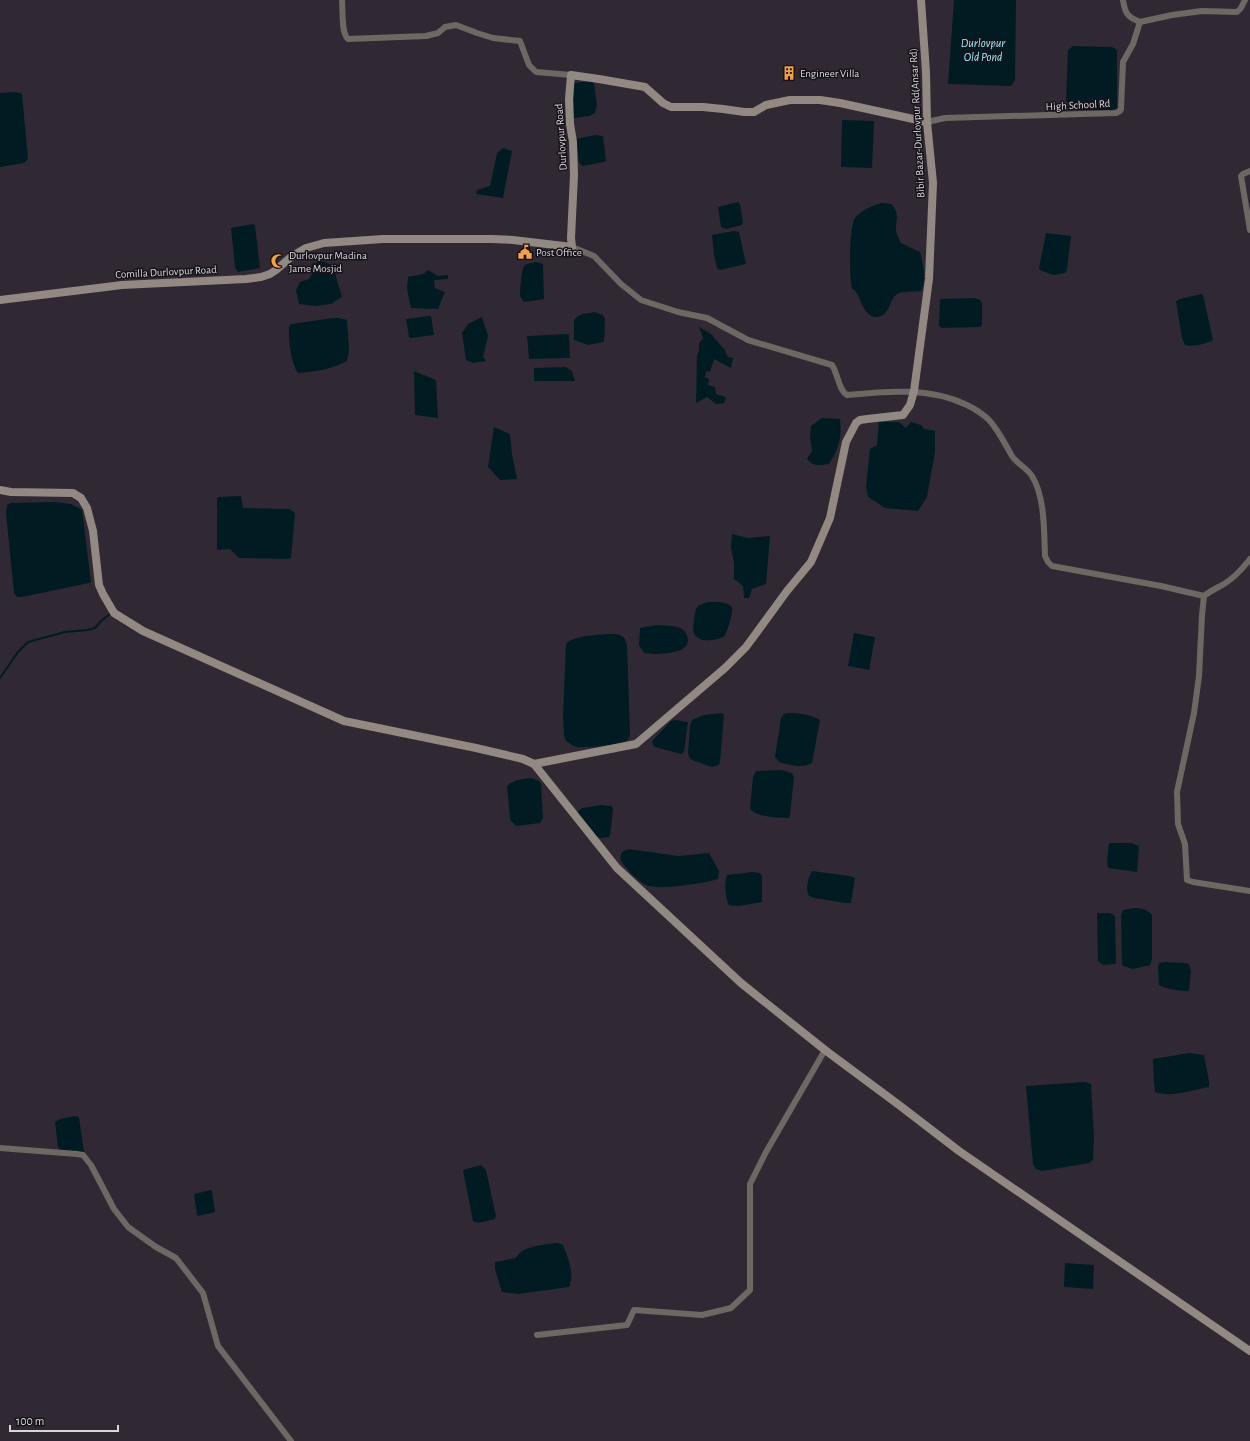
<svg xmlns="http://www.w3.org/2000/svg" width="1250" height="1441" viewBox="0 0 1250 1441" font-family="'Alegreya Sans',sans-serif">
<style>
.water{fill:#001c22}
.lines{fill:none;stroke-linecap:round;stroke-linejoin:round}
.stream{stroke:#001c22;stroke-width:2}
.street{stroke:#6e6763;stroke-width:6}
.secondary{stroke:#928982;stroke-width:8}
.labels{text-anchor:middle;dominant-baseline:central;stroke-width:3;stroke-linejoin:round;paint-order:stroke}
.poi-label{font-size:11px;fill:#dad5dd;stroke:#161318;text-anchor:start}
.street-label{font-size:11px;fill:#dad5dd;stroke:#161318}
.water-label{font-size:12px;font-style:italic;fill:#9eebfa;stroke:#161318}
</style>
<rect width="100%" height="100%" fill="#302934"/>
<g class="water">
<path d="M954,0H1016L1015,80L1011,86L948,84Z"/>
<path d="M1073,46L1112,47L1117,50V108L1112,110H1080L1066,101L1068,50Z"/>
<path d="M591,81L594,83L597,105L595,113L589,116L574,118V83Z"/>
<path d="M13,92L20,93L22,94L28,159L24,163L0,167V93Z"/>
<path d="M842,120L874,121L872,168L841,167Z"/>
<path d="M595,135L603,136L606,161L604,162L582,166L579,162L576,139Z"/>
<path d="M503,148L512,151L503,198L476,194L477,190L490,186L497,153Z"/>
<path d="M738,202L740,204L743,222L742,225L726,229L721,227L718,207Z"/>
<path d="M881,203L891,204C900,213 896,219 896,231C897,235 899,239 901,243L920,252C923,264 927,280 921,291C915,292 900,291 897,294C888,301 890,317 876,317C864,317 861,299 856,292C855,290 853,290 852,288C849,278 849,226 855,218C861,210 872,206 881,203Z"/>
<path d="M253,224L255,225L260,268L238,272L235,267L231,228Z"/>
<path d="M734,231L739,232L746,264L720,270L717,268L714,255L712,235Z"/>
<path d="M1046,233L1071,236L1067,270L1065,273L1053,275L1040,270L1039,268Z"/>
<path d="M323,261L331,265H340V268L334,270L342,297L331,304L316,306L299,304L296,290L300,282L309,279L314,270L311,264Z"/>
<path d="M536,262L543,264L544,299L524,302C522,299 520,297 520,293C520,289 522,268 524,266C527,263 532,263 536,262Z"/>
<path d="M428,270L438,276L448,275V279L434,280L435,288L445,292L438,309L411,308L407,289L408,277L423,274Z"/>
<path d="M1201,294L1203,295L1213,340C1206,344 1193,347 1185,345L1182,338L1176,301L1180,299Z"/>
<path d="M975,298L980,300L982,303V324L981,327L942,328L939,326L940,299Z"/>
<path d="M594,312L603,315L605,319L604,342L588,345L574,340V321C577,313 586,314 594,312Z"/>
<path d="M429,316H431L434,335L411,338L409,337L406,319Z"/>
<path d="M482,317L488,336L483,357L486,361L473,363L466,360L462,333L468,324Z"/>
<path d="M333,318H338L347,320L349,351L347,361C332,369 316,372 298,373C291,364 288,338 289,327L291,324Z"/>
<path d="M699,327L711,334L724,349L728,357L733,358L731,368L714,359L710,372L706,371L705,377L709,379L708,385L715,387L716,394L726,397L724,403L716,404L707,397L696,403L697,355L699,350V343L703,338Z"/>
<path d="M569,334L570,358L529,359L527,336Z"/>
<path d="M566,367L572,371L575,381H534V368Z"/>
<path d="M414,371L436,380L438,418L415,415Z"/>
<path d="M822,418L840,419C842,438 839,448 829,464C819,465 814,467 807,459L812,451L810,438L811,426Z"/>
<path d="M879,422H899L906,428L911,422L921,425L924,429L935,431V452L927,497L918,511L885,508L868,497L866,486L870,449L877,445Z"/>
<path d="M494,427L510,434L512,454L517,479L500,480L488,467Z"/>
<path d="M239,496H241L243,508L289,509L295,513L291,558L288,559L239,558L230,549L217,550V499L218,497Z"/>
<path d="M55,502L71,504L82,510L91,582L89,583L22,597H17L14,593L6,513L7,505L10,503Z"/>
<path d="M732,534L748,538L770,536L766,584L752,589L749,598H744L743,586L734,579V563L731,548Z"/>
<path d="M709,602C715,602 726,601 731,606C735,611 727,630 725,636C715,641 695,645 693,629C693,626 694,623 694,619C695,616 695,610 697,607C700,604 705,603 709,602Z"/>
<path d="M657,625C669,626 687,624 688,640C688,643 687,646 684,648C677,654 653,655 644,653L639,645L640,628Z"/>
<path d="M854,633L875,637L869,670L848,666Z"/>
<path d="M610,634C620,634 625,635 627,645L630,733C630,735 629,738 628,740C624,745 585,748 577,747C573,746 570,744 566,741L564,736L563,715L566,644C573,635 599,635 610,634Z"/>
<path d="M722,713L724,715L720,762L719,765L712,767L692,760L689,757L688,752L690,726L692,720L704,715Z"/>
<path d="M788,713C798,713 811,714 820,720L812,763C801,769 791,765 779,762L775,757L781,718L784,714Z"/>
<path d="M675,720L688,722L684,752L681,754L655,747L653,745L652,741L671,721Z"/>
<path d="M781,770L792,773L794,777L790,815L789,818C780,818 753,817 750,808L753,777L756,771Z"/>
<path d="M531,778L539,781L541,784L543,818L540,823L516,826L511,821L510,818L507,786C513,780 522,779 531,778Z"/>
<path d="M601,805L612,806L613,810L610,835L609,837L601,838L596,837L577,812L582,808Z"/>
<path d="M1109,843H1131L1139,846L1137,872L1108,868L1107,861Z"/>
<path d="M629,849L678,856L709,853L719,871L718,879C706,883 657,891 646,885C637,880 627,870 621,861C619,855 622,850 629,849Z"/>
<path d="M812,871L850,876L855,878L851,903H845L814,898L809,896C805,889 808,878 812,871Z"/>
<path d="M752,872L760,873L762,876V902L739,906L729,905C725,897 724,883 727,875Z"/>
<path d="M1134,908C1142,908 1147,909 1152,915V959L1150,965L1133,969L1123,966L1122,963L1121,915L1123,910Z"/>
<path d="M1097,913H1110L1115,916L1116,963L1115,964L1103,965L1098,961Z"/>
<path d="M1165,962L1186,963L1189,964L1191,971L1189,991C1182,991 1165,989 1159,985L1158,967L1159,963Z"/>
<path d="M1189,1053L1204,1055L1209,1081V1087C1192,1090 1172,1098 1155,1092L1154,1083L1153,1059Z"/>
<path d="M1085,1082L1091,1084L1094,1138L1093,1160L1089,1163L1042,1171L1036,1169L1033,1164L1026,1086Z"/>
<path d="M75,1116L79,1117L84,1152L83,1153L61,1151L58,1147L55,1122L60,1119Z"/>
<path d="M481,1165L486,1170L496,1216L495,1219L478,1223L473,1221L463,1170Z"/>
<path d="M211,1190L212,1191L215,1212L198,1216L197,1215L194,1194Z"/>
<path d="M557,1243L563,1245C568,1258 575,1273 569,1287L518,1294L502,1292L495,1269V1262L516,1258C522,1245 544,1245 557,1243Z"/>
<path d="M1065,1263L1094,1265L1093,1289L1064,1287Z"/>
</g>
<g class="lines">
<path class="stream" d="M0,678L18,652L28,642L65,632L88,630L95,628L101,621L110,614"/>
<g class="street">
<path d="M342,0C343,10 341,33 348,39L426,36L438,33L445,27L456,25L477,33L493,38L520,41L529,65L536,72L571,75"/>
<path d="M1123,0C1125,13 1127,17 1140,22"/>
<path d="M927,122L945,118L1116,113L1120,111L1121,109L1123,62L1133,44L1140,22L1172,15L1202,11L1237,12L1241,8L1245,0"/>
<path d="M1250,171L1243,174L1241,176L1250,230"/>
<path d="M572,247L594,256L621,284L641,300L678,312L707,318L748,340L832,365C838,374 839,391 847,395C887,391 930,387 967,405C975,409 983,414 989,420C999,431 1005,444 1012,456C1017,464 1027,468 1032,476C1045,497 1044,531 1045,556L1048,562L1052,566L1161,586L1204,596C1210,591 1217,588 1224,584C1234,578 1243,568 1250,559"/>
<path d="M1204,596L1202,615L1199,676L1194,713L1177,792L1178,824L1185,844L1187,880L1193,882L1250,891"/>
<path d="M0,1148L77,1154L83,1155L91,1165L114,1209L128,1227L156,1247L176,1258L203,1293L218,1346L291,1441"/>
<path d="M537,1335L627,1325L634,1310L702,1315L731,1308L750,1290V1184L766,1152L825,1050"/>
</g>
<g class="secondary">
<path d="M0,300L122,285L246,279L261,277L270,274L276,270L291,257L306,248L324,243L383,239H492L513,240L572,247L571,238L574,175L573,142L570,124L569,99L571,75L599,79L645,87L663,103L671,107H703L723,109L744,112H754L766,105L790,100H820L840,103L927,122"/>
<path d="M0,490L11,492L73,493L81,498L87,508L93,531L99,585L103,594L114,613L143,631L344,721L476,748L523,759L534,764L617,868L741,983L825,1050L899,1105L959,1151L1250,1351"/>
<path d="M534,764L636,744L725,668L746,647L787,591L811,562L830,518L846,442L856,423L860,420L867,419L903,415L910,405L914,391L929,279L933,183L927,122L926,72L921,0"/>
</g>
</g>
<defs>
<symbol id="building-bare" viewBox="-9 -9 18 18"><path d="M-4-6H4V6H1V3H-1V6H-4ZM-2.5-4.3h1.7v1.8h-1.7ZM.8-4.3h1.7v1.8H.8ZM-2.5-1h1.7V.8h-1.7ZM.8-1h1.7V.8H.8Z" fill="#f5a246" stroke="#161318" stroke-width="2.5" paint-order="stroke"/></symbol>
<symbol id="civic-bare" viewBox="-9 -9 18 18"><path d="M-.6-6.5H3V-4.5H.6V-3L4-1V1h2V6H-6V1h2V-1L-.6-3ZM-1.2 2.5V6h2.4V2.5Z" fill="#f5a246" stroke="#161318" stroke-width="2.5" paint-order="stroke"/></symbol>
<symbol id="mosque-bare" viewBox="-9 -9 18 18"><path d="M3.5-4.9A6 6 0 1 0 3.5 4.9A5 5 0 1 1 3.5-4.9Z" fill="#f5a246" stroke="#161318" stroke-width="2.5" paint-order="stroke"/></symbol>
</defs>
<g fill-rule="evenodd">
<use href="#building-bare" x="779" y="63" width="20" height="20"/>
<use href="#civic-bare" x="515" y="242" width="20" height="20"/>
<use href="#mosque-bare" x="268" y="251" width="20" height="20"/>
</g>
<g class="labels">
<g class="poi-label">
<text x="800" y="73">Engineer Villa</text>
<text x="536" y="252">Post Office</text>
<text x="289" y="255">Durlovpur Madina<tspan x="289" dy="13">Jame Mosjid</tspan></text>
</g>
<g class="street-label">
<text transform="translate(1078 105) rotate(-3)">High School Rd</text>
<text transform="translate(917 123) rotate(-93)">Bibir Bazar-Durlovpur Rd(Ansar Rd)</text>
<text transform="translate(561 137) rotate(-94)">Durlovpur Road</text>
<text transform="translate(166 272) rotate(-3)">Comilla Durlovpur Road</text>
</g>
<g class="water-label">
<text x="983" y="43">Durlovpur<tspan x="983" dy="14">Old Pond</tspan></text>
</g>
</g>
<path d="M10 1425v6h108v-6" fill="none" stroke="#dad5dd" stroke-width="2"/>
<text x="16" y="1425" font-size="12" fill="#dad5dd" stroke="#161318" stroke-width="3" paint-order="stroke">100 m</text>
</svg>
